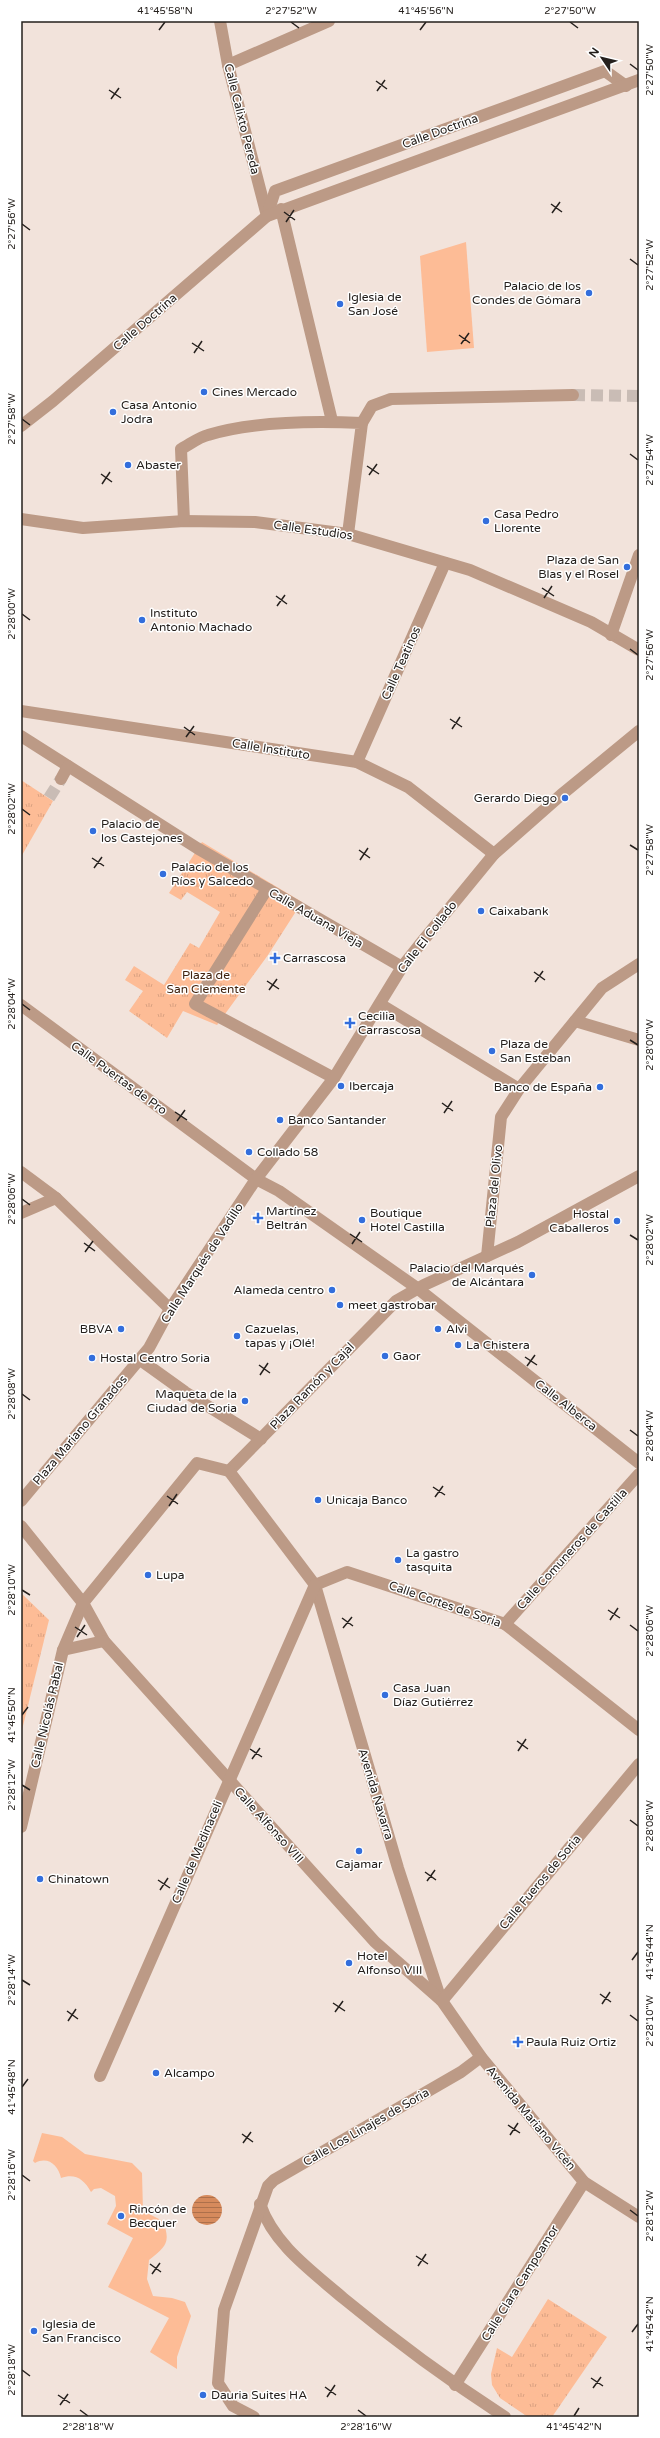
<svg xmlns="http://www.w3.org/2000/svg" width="660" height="2438" viewBox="0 0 660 2438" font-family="'Varela Round',sans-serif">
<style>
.grass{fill:url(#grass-tufts)}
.garden{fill:#fdbc96}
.water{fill:url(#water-rules)}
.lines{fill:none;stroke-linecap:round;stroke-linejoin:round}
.minor-tunnel{stroke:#c9bcb5;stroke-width:12;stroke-dasharray:12 6;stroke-linecap:butt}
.minor{stroke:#bc9a86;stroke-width:12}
.ticks{fill:none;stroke:#25201d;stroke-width:1.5}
.poi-dot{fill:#336edc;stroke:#fff;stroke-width:1.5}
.labels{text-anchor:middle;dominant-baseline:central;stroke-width:3;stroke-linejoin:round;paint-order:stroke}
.street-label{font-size:12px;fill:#25201d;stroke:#fff}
.poi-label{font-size:12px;fill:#25201d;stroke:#fff;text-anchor:start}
.park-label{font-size:12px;fill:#41230f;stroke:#fff}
.neatline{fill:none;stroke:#25201d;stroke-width:1.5}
.ticks-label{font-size:10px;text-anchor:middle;fill:#25201d}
</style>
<defs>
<pattern id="grass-tufts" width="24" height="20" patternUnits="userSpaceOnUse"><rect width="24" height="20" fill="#fdbc96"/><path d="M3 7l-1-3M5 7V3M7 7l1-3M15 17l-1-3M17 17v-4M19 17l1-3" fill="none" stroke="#d9a181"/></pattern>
<pattern id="water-rules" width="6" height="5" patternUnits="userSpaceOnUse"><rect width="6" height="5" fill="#d68a5c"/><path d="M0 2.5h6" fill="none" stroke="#ad704b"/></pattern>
</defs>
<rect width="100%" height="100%" fill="#f2e3db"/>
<g class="grass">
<path d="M21,780L53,801L21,857Z"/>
<path d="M202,842L302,902L268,955L217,1025L183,1011L167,1038L129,1011L143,991L125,980L134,966L164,985L190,943L199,948L220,912L187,892L181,900L169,893Z"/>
<path d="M21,1593L49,1620L21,1734Z"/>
<path d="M548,2299L607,2337L552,2417H528L500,2398L492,2385L491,2374L497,2348L512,2357Z"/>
</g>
<g class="garden">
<path d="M466,242L474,348L427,352L420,256Z"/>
<path d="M42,2133L62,2137L85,2154L132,2163L142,2173L143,2211L163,2221C171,2243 166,2246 149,2260L147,2279L153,2296L172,2298L185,2302L191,2316L177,2357V2369L150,2352L169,2318L108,2287L133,2238L107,2224L116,2206L115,2196L101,2188L94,2189L91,2192C84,2179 75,2173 61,2178C58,2165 48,2156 35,2163L33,2161Z"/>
</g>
<circle class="water" cx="207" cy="2210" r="15"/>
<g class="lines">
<g class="minor-tunnel">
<path d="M573,395L639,396"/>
<path d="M49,798L61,779"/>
</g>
<g class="minor">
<path d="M220,21L228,65L267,216"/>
<path d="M228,65L329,21"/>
<path d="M281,209L332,421"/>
<path d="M267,216L275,191L605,71L626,86"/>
<path d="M362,423L372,406L391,399L573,395"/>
<path d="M21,426L53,401L267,216L639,80"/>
<path d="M21,519L83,528L184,521L255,522L348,534L470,570L591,622L639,650"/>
<path d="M184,521L181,449C189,445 199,437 208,435C253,421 315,421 362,423L348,534"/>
<path d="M611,635L639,555"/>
<path d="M21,711L357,762L408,787L494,854"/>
<path d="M21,736L197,848L402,967"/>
<path d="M357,762L445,563"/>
<path d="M61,779L68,766"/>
<path d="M267,889L195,1004L334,1078"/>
<path d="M380,1004L519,1089L602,988L639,964"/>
<path d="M21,1005L256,1179L279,1191L417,1288L639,1463"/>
<path d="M575,1021L639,1040"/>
<path d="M21,1172L56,1198L170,1309"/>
<path d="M21,1213L56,1198"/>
<path d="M487,1256L501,1117L519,1089"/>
<path d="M139,1359L185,1392L261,1439"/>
<path d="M229,1471L315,1585L398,1868L441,2000"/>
<path d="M229,1471L396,1301L424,1285L518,1242L639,1176"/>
<path d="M21,1501L149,1348L170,1309L256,1179L334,1078L402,967L421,943L494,854L561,795L639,731"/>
<path d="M21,1526L83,1603L104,1641L375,1942L442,2001L481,2057L584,2182L639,2217"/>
<path d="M315,1585L347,1572L505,1624L639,1730"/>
<path d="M505,1624L639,1474"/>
<path d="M63,1650L104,1641"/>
<path d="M21,1827L63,1650L83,1603L197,1463L229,1471"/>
<path d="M442,2001L639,1764"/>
<path d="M100,2076L315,1585"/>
<path d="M260,2204C274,2245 312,2271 343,2298C395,2341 448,2380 505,2417"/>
<path d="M455,2385L584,2182"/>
<path d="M254,2417L233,2406L218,2383L224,2310L268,2186L274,2180L461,2072L481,2057"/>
</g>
</g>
<path class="ticks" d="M291,22L299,28M570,22L578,28M159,30L165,22M420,30L426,22M630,64L638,70M376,81L387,89M109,90L121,98M377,91L385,80M111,99L119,88M551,204L562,212M284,212L295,220M552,213L560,202M286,222L294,210M22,224L30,230M630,259L638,265M459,335L470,343M192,343L204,351M461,344L469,333M194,353L202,341M22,419L30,425M630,454L638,460M367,466L379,474M101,474L112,482M369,475L377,464M102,484L110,472M542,588L554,596M276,596L287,604M544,598L552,586M277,606L285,595M22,614L30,620M630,649L638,655M450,719L462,727M184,727L195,735M452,729L460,717M186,737L194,726M22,809L30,815M630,845L638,850M359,850L370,858M92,858L104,866M360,860L368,848M94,868L102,857M534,972L545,980M267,981L279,989M535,982L543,971M269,990L277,979M22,1004L30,1010M630,1040L638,1045M442,1103L453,1111M175,1112L187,1120M444,1113L452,1101M177,1121L185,1110M22,1199L30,1205M350,1234L362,1242M630,1235L638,1240M84,1243L95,1251M352,1244L360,1232M85,1252L93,1241M525,1357L537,1365M259,1365L270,1373M527,1366L535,1355M260,1375L268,1363M22,1394L30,1400M630,1430L638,1436M433,1487L445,1495M167,1496L178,1504M435,1497L443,1486M169,1506L177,1494M22,1590L30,1595M608,1610L620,1618M342,1618L353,1626M610,1620L618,1608M630,1625L638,1631M75,1627L87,1635M343,1628L352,1617M77,1637L85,1625M22,1715L28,1707M517,1741L528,1749M250,1749L262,1757M518,1751L526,1739M252,1759L260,1748M22,1785L30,1790M630,1820L638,1826M425,1872L436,1880M158,1880L170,1888M427,1881L435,1870M160,1890L168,1878M632,1960L638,1952M22,1980L30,1985M600,1994L611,2002M333,2003L345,2011M602,2004L610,1992M67,2011L78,2019M335,2012L343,2001M630,2015L638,2021M68,2021L76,2009M22,2087L28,2079M508,2125L520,2133M242,2134L253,2142M510,2135L518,2123M243,2143L251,2132M22,2175L30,2181M630,2210L638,2216M416,2256L428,2264M150,2264L161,2272M418,2266L426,2254M152,2274L160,2263M632,2332L638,2324M22,2370L30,2376M591,2378L603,2386M325,2387L336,2395M593,2388L601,2377M58,2395L70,2403M327,2397L335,2385M60,2405L68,2394M80,2410L88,2416M358,2410L366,2416M574,2416L579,2408"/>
<g class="poi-dot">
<circle cx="589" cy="293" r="4"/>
<circle cx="340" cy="304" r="4"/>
<circle cx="204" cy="392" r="4"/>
<circle cx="113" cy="412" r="4"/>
<circle cx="128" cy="465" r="4"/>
<circle cx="486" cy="521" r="4"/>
<circle cx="627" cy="567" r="4"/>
<circle cx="142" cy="620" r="4"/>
<circle cx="565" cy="798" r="4"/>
<circle cx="93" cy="831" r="4"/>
<circle cx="163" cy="874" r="4"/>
<circle cx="481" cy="911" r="4"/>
<path d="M273 952h4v4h4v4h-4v4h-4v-4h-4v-4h4z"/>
<path d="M348 1017h4v4h4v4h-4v4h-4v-4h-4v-4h4z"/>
<circle cx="492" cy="1051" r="4"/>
<circle cx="341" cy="1086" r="4"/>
<circle cx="600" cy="1087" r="4"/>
<circle cx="280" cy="1120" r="4"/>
<circle cx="249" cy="1152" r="4"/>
<path d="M256 1212h4v4h4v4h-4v4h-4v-4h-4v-4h4z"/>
<circle cx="362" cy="1220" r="4"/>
<circle cx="617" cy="1221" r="4"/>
<circle cx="532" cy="1275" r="4"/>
<circle cx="332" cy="1290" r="4"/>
<circle cx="340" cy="1305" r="4"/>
<circle cx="121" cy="1329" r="4"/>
<circle cx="438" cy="1329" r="4"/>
<circle cx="237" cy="1336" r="4"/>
<circle cx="458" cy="1345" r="4"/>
<circle cx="385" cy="1356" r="4"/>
<circle cx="92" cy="1358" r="4"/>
<circle cx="245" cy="1401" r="4"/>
<circle cx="318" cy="1500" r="4"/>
<circle cx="398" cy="1560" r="4"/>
<circle cx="148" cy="1575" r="4"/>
<circle cx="385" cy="1695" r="4"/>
<circle cx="359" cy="1851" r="4"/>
<circle cx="40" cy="1879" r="4"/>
<circle cx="349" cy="1963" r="4"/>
<path d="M516 2036h4v4h4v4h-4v4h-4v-4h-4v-4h4z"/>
<circle cx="156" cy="2073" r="4"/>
<circle cx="121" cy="2216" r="4"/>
<circle cx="34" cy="2331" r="4"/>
<circle cx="203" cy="2395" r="4"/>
</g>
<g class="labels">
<g class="street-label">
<text transform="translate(242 119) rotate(76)">Calle Calixto Pereda</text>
<text transform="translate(440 131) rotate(-20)">Calle Doctrina</text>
<text transform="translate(145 322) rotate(-41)">Calle Doctrina</text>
<text transform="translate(313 530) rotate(8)">Calle Estudios</text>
<text transform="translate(401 663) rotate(-66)">Calle Teatinos</text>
<text transform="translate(271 749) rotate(9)">Calle Instituto</text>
<text transform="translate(316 918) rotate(30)">Calle Aduana Vieja</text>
<text transform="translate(427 937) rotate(-52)">Calle El Collado</text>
<text transform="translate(119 1078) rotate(36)">Calle Puertas de Pro</text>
<text transform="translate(494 1186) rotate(-84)">Plaza del Olivo</text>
<text transform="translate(202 1263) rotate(-57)">Calle Marqués de Vadillo</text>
<text transform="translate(312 1386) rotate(-46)">Plaza Ramón y Cajal</text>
<text transform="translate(566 1405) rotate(38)">Calle Alberca</text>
<text transform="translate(80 1430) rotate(-50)">Plaza Mariano Granados</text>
<text transform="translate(572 1549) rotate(-48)">Calle Comuneros de Castilla</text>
<text transform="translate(445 1604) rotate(19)">Calle Cortes de Soria</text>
<text transform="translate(47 1715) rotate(-77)">Calle Nicolás Rabal</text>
<text transform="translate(376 1794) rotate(73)">Avenida Navarra</text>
<text transform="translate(269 1825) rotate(48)">Calle Alfonso VIII</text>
<text transform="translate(197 1852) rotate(-67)">Calle de Medinaceli</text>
<text transform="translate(540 1882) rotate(-50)">Calle Fueros de Soria</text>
<text transform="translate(531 2118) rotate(50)">Avenida Mariano Vicén</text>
<text transform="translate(366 2127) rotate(-30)">Calle Los Linajes de Soria</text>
<text transform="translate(520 2283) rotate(-58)">Calle Clara Campoamor</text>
</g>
<g class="poi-label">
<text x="581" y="286" text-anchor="end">Palacio de los<tspan x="581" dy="14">Condes de Gómara</tspan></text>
<text x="348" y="297">Iglesia de<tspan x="348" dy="14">San José</tspan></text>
<text x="212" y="392">Cines Mercado</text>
<text x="121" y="405">Casa Antonio<tspan x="121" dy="14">Jodra</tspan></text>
<text x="136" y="465">Abaster</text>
<text x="494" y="514">Casa Pedro<tspan x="494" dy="14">Llorente</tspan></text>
<text x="619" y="560" text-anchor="end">Plaza de San<tspan x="619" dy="14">Blas y el Rosel</tspan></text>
<text x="150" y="613">Instituto<tspan x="150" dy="14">Antonio Machado</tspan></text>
<text x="557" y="798" text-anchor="end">Gerardo Diego</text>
<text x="101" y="824">Palacio de<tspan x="101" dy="14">los Castejones</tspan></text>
<text x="171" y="867">Palacio de los<tspan x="171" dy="14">Ríos y Salcedo</tspan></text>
<text x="489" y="911">Caixabank</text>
<text x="283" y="958">Carrascosa</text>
<text x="358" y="1016">Cecilia<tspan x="358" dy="14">Carrascosa</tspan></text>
<text x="500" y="1044">Plaza de<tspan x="500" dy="14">San Esteban</tspan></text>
<text x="349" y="1086">Ibercaja</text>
<text x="592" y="1087" text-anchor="end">Banco de España</text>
<text x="288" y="1120">Banco Santander</text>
<text x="257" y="1152">Collado 58</text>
<text x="266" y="1211">Martínez<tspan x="266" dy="14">Beltrán</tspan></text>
<text x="370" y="1213">Boutique<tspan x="370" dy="14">Hotel Castilla</tspan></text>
<text x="609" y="1214" text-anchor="end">Hostal<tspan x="609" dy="14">Caballeros</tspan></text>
<text x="524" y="1268" text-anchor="end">Palacio del Marqués<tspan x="524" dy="14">de Alcántara</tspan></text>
<text x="324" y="1290" text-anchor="end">Alameda centro</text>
<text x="348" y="1305">meet gastrobar</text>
<text x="113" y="1329" text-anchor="end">BBVA</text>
<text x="245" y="1329">Cazuelas,<tspan x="245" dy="14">tapas y ¡Olé!</tspan></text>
<text x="446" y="1329">Alvi</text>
<text x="466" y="1345">La Chistera</text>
<text x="393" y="1356">Gaor</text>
<text x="100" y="1358">Hostal Centro Soria</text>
<text x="237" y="1394" text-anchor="end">Maqueta de la<tspan x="237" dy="14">Ciudad de Soria</tspan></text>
<text x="326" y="1500">Unicaja Banco</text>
<text x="406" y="1553">La gastro<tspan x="406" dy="14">tasquita</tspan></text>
<text x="156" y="1575">Lupa</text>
<text x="393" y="1688">Casa Juan<tspan x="393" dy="14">Díaz Gutiérrez</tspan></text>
<text x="359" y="1864" text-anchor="middle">Cajamar</text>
<text x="48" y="1879">Chinatown</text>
<text x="357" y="1956">Hotel<tspan x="357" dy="14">Alfonso VIII</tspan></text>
<text x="526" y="2042">Paula Ruiz Ortiz</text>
<text x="164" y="2073">Alcampo</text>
<text x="129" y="2209">Rincón de<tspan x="129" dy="14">Becquer</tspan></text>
<text x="42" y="2324">Iglesia de<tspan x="42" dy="14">San Francisco</tspan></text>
<text x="211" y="2395">Dauria Suites HA</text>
</g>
<g class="park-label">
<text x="206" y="975">Plaza de<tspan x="206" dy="14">San Clemente</tspan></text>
</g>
</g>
<rect width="660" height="2438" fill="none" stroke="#ffffff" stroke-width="44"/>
<g transform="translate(602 58) rotate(305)" stroke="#ffffff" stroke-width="3" paint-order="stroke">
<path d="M0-3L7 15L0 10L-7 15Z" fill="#25201d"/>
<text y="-6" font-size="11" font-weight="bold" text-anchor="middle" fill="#25201d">N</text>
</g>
<rect x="22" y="22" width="616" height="2394" class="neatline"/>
<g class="ticks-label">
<text x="165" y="14">41°45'58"N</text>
<text x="291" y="14">2°27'52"W</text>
<text x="426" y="14">41°45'56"N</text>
<text x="570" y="14">2°27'50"W</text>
<text transform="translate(649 70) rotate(-90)" y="4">2°27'50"W</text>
<text transform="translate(11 224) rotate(-90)" y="4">2°27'56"W</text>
<text transform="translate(649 265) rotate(-90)" y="4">2°27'52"W</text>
<text transform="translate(11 419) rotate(-90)" y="4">2°27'58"W</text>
<text transform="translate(649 460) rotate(-90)" y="4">2°27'54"W</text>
<text transform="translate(11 614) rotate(-90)" y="4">2°28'00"W</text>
<text transform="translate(649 655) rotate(-90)" y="4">2°27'56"W</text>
<text transform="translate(11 809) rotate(-90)" y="4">2°28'02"W</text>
<text transform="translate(649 850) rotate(-90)" y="4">2°27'58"W</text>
<text transform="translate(11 1004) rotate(-90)" y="4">2°28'04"W</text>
<text transform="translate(649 1045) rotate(-90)" y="4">2°28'00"W</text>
<text transform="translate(11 1199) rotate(-90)" y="4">2°28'06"W</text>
<text transform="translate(649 1240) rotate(-90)" y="4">2°28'02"W</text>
<text transform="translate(11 1394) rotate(-90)" y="4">2°28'08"W</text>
<text transform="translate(649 1436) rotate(-90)" y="4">2°28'04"W</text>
<text transform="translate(11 1590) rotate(-90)" y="4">2°28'10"W</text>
<text transform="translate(649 1631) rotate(-90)" y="4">2°28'06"W</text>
<text transform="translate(11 1715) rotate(-90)" y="4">41°45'50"N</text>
<text transform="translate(11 1785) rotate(-90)" y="4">2°28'12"W</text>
<text transform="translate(649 1826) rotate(-90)" y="4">2°28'08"W</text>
<text transform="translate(649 1952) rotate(-90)" y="4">41°45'44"N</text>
<text transform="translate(11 1980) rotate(-90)" y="4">2°28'14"W</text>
<text transform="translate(649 2021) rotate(-90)" y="4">2°28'10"W</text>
<text transform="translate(11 2087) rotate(-90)" y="4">41°45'48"N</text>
<text transform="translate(11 2175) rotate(-90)" y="4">2°28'16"W</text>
<text transform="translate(649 2216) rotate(-90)" y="4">2°28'12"W</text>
<text transform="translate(649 2324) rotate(-90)" y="4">41°45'42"N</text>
<text transform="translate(11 2370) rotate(-90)" y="4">2°28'18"W</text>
<text x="88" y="2430">2°28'18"W</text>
<text x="366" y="2430">2°28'16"W</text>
<text x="574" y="2430">41°45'42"N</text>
</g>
</svg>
